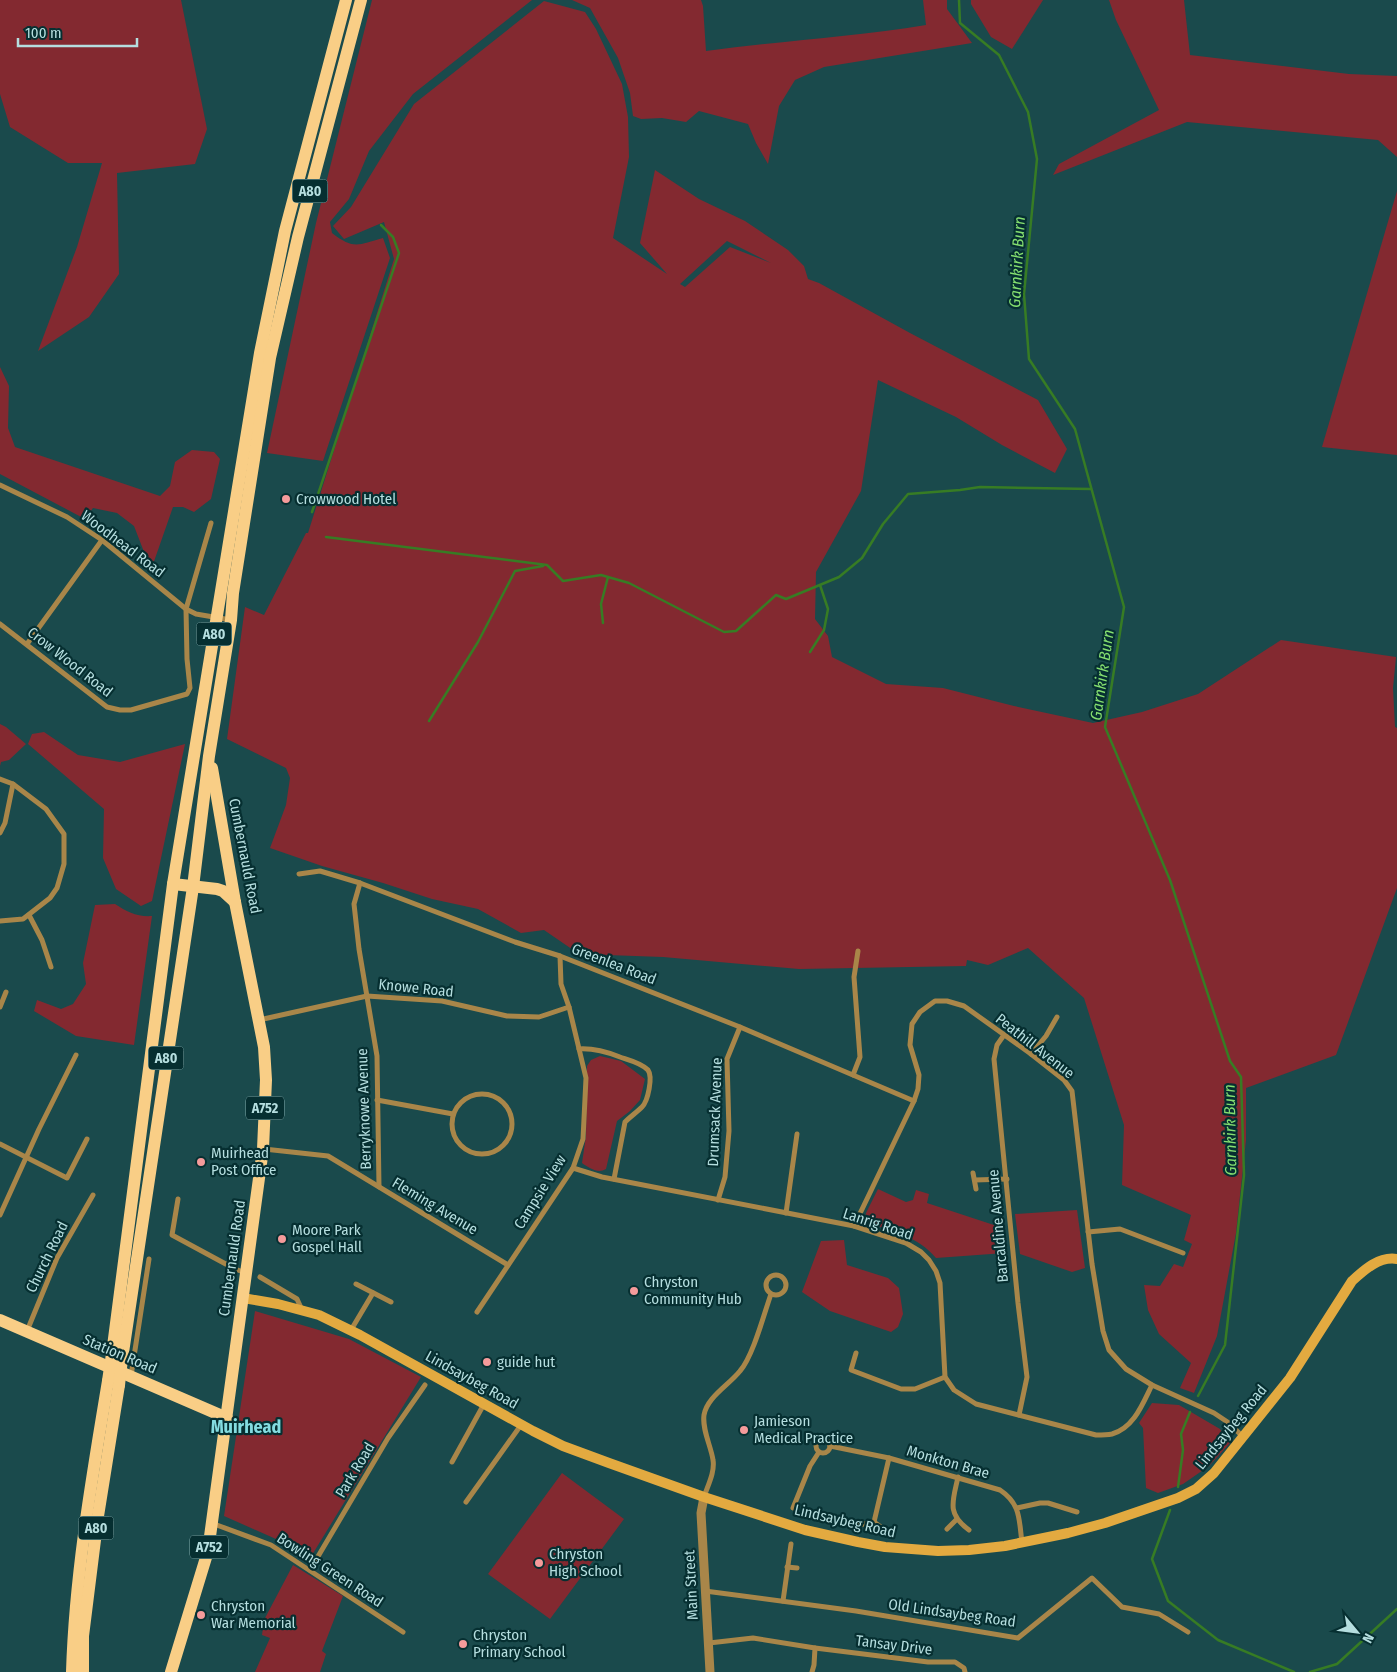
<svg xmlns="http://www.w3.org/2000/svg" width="1397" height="1672" viewBox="0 0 1397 1672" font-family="'Fira Sans Condensed',sans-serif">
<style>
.green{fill:#832930;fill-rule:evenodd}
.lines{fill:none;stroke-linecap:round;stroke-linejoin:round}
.stream{stroke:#377c24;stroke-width:2.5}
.minor{stroke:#a98649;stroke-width:5}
.tertiary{stroke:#a98649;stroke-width:9}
.secondary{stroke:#e3aa40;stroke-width:10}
.primary{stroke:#f9ce86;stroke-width:12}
.primary-bridge{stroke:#f9ce86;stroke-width:12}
.poi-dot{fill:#f59b9b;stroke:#062f31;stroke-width:2}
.labels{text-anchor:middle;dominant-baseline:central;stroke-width:4.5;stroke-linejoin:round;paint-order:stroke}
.shield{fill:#062f31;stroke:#80aaab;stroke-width:1}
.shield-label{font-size:14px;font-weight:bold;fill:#b5dedf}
.poi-label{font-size:15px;fill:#b5dedf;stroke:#062f31;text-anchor:start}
.street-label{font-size:15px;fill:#b5dedf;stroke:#062f31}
.water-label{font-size:16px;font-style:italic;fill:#85df70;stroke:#062f31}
.quarter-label{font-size:18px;font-weight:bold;fill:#84dce0;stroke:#062f31}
</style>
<rect width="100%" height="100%" fill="#1a4a4c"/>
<g class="green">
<path d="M0,0H181L207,129L195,164L117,173L119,274L89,317L38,351L77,247L102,163H68L10,127L0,94Z"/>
<path d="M372,0H532L413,94L369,151L349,199L330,222L332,233C354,250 358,245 383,238L390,258L323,461L267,453L316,223Z"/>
<path d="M572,0H701L703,6L706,51C779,41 853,37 926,25L923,0H947V9L972,43L824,67L795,80L779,106L768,164L756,143L748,124L699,111L686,122L662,118L641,119L633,116L630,93L618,58L590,8Z"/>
<path d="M971,0H1043L1012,49L991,37L971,4Z"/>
<path d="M1109,0H1184L1190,55L1349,74L1397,76V157L1378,140L1187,122L1053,175L1059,164L1159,110L1116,20Z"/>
<path d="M544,1L585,12L596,29L622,84L628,117L629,157L613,238L667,274L640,243L655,170L699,199L745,221L788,250L804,266L808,279L819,283L910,333L1038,400L1067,449L1055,473L1002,445L956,417L878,380L861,491L816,572L815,619L828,636L832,657L886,684L943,688L1014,706L1093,723L1142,712L1198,694L1281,640L1396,657L1393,688L1395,727L1397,728V888L1336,1055L1246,1088V1140L1236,1233L1217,1336L1194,1393L1180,1388L1191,1363L1159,1334L1148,1310L1144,1285L1160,1286L1174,1264L1183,1267L1192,1244L1184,1240L1191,1215L1122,1185L1124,1125L1084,998L1028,948L988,965L967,960L966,966L799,969L663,957L579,954L544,930L521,933L478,909L432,899L383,883L322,866L270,848L286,805L290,778L286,768L227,739L245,607L264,615L306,533H308L394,259L384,222L344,239L333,226L351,207L414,104ZM727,241L771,263L730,247L685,287L680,284Z"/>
<path d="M1397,191V455L1322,447Z"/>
<path d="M0,367L9,386L8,428L15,447L160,496L170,486L175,462L192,450L214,452L220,459L211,499L194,512L183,507H173L151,570L134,526L117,513L93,508L85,519L0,474Z"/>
<path d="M0,724L6,727L26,744L9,760L1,762L0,766Z"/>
<path d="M44,732L78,755L120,762L185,744L152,901L141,906L116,889L103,858L104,809L28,744L32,734Z"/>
<path d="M115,904C127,912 137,917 152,916L134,1045L76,1036L34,1011L37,1000L61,1009L73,1004L86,984L83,963L95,905Z"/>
<path d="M600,1056L621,1061L645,1079L640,1100L630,1111L617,1121L606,1169C598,1174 589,1168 582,1163L586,1136L587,1066L591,1060Z"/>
<path d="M878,1189L906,1202L913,1200L916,1190L929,1194L927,1203L1003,1228L1005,1253L936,1258C917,1236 895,1232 868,1223L865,1220L866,1213Z"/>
<path d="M1077,1210L1085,1268L1072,1272L1020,1254L1015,1214Z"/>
<path d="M844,1240L847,1265L888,1278L899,1288L903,1314L898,1327L891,1332L830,1311L802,1292L821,1241Z"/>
<path d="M255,1311L349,1339L421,1377L312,1555L224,1516Z"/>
<path d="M1152,1403L1179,1405L1220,1429L1230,1443L1209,1466L1183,1484L1158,1493L1146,1488L1143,1428L1139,1423Z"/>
<path d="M562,1473L624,1519L550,1619L488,1574Z"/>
<path d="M293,1565L343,1596L322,1651L326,1654L320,1672H255L270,1638L262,1635L264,1620Z"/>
</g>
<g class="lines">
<g class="stream">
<path d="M959,0L960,23L999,55L1028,112L1037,159L1024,294L1029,359L1075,429L1124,607L1105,727L1170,880L1230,1061L1241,1077L1244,1175L1225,1345L1198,1396"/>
<path d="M312,512L399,253L393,237L381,225"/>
<path d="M326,537L547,565L563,581L601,575L629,583L724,632L736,631L776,595L786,599L839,577L862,558L883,524L908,494L960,490L980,487L1091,489"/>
<path d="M603,623L601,604L608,577"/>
<path d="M810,652L824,630L828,609L820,585"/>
<path d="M429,721L478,642L515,571L543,566"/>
<path d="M1178,1487L1183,1450L1181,1434L1190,1412"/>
<path d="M1170,1510L1152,1559L1168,1601L1218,1640L1294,1672"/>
<path d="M1310,1672L1337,1664L1397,1609"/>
</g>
<g class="minor">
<path d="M0,485L67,517L102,540L186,609L196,614L231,620"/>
<path d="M0,624L107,707L120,710H131L187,694L190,688L187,659L186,609L211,523"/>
<path d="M27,644L102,540"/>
<path d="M0,779L13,784L46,809L64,834V864L57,888L50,898L23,919L0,921"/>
<path d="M0,833L5,823L13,784"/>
<path d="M299,874L320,871L360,883L515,942L560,956L740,1027L914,1101"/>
<path d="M360,883L354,904L359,949L377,1056L379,1187"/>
<path d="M29,915L42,940L51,967"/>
<path d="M0,1007L6,992"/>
<path d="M259,1020L367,996L442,1001L507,1016L539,1017L569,1007"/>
<path d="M1004,1035L997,1045L994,1059L1018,1303L1027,1377L1019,1415"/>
<path d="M579,1049C594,1048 607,1052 620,1057C629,1060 642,1063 648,1070C653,1077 648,1101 642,1107C637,1112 630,1117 625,1122L614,1179"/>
<path d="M1031,1054L1046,1036L1057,1017"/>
<path d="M853,1075L860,1057L854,977L858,951"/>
<circle cx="482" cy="1124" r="30"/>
<path d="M377,1100L453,1114"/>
<path d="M0,1144L67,1178L87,1139"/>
<path d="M264,1149L328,1156L508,1265"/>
<path d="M573,1168L602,1177L854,1226L906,1243L921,1252L929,1260L936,1271L940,1283L945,1377L954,1390L976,1404L1096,1435C1101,1435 1107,1435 1112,1434C1134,1428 1143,1403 1152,1385"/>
<path d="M973,1173L976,1189"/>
<path d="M975,1180L1007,1179"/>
<path d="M178,1199L172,1235L235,1269L246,1273"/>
<path d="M718,1200L725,1177L729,1131L727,1059L740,1027"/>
<path d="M786,1213L797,1134"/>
<path d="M0,1215L39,1129L76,1055"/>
<path d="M854,1226L914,1101L918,1089L919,1075L910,1045L912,1024L920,1012L935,1001H947L964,1006L1031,1054L1064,1080L1072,1091L1092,1264L1103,1331L1109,1350L1126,1369L1152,1385L1214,1413L1229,1423L1243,1437"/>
<path d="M1088,1232L1120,1229L1183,1253"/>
<circle cx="776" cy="1285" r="10"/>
<path d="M260,1277L297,1299L302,1310"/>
<path d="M356,1284L391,1302"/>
<path d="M477,1312L573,1168L583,1139L586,1078L569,1007L561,984L560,956"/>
<path d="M351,1330L373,1293"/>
<path d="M27,1331L57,1258L93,1195"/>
<path d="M856,1353L851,1370L901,1389H915L945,1377"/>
<path d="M131,1376L149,1259"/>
<circle cx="823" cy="1446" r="7"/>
<path d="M830,1446L889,1458L1000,1490C1021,1504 1019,1520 1022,1543"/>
<path d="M452,1462L484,1404"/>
<path d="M958,1477C953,1501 946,1513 969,1530"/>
<path d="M704,1497C708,1485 715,1472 713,1460C711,1446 702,1430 704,1415C707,1397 729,1385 740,1371C753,1356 764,1314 771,1294"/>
<path d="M466,1502L521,1425"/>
<path d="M793,1508L810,1466L819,1452"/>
<path d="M1017,1508L1040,1503H1048L1077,1512"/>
<path d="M214,1524L271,1545L403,1632"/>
<path d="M859,1525L874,1522"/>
<path d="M947,1529L957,1519"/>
<path d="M885,1530L874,1522L889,1458"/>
<path d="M787,1567L797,1568"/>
<path d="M310,1570L388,1438L425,1385"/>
<path d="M705,1591L856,1611L1018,1638L1092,1578L1122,1607L1159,1614L1188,1632"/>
<path d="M783,1601L791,1544"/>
<path d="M709,1643L753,1638L815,1648L814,1665L812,1672"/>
<path d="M815,1648L928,1662H955L964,1668L965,1672"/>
</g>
<path class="tertiary" d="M704,1497L701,1513L710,1672"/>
<path class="secondary" d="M243,1298L278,1304L319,1315L360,1335L533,1431L563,1446L609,1463L704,1497L805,1530L858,1542L885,1547L938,1551L969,1550L1005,1546L1068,1533L1105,1523L1178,1498L1196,1489L1214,1473L1290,1378L1352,1281C1364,1270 1379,1256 1397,1259"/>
<g class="primary">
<path d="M173,884L217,889L223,891L235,902"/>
<path d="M0,1320L227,1418"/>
<path d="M112,1354L173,884L260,353L285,231L346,0"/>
<path d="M122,1359L193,887L209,756L231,620L233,593L270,358L298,237L361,0"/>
<path d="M72,1672C75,1574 92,1477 108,1381"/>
<path d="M83,1672V1636L98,1516L119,1385"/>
<path d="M171,1672L208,1551L263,1149L266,1080L264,1047L235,902L212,768"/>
</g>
<g class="primary-bridge">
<path d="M108,1381L112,1354"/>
<path d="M119,1385L122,1359"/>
</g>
</g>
<g class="poi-dot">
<circle cx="286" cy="499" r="5"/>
<circle cx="201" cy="1162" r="5"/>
<circle cx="282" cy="1239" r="5"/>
<circle cx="634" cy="1291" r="5"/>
<circle cx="487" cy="1362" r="5"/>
<circle cx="744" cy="1430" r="5"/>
<circle cx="539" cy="1563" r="5"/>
<circle cx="201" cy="1615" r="5"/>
<circle cx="463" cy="1644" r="5"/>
</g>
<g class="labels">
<g class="shield">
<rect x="292.5" y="179.5" width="35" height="23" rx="4"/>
<rect x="196.5" y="622.5" width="35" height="23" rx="4"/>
<rect x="148.5" y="1046.5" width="35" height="23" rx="4"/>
<rect x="246" y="1096.5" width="38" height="23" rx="4"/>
<rect x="78.5" y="1516.5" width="35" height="23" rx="4"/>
<rect x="190" y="1535.5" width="38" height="23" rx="4"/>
</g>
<g class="shield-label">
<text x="310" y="191">A80</text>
<text x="214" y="634">A80</text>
<text x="166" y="1058">A80</text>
<text x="265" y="1108">A752</text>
<text x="96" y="1528">A80</text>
<text x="209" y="1547">A752</text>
</g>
<g class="poi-label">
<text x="296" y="499">Crowwood Hotel</text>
<text x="211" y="1153">Muirhead<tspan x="211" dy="17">Post Office</tspan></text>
<text x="292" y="1230">Moore Park<tspan x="292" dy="17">Gospel Hall</tspan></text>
<text x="644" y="1282">Chryston<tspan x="644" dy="17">Community Hub</tspan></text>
<text x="497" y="1362">guide hut</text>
<text x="754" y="1421">Jamieson<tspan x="754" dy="17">Medical Practice</tspan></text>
<text x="549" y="1554">Chryston<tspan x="549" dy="17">High School</tspan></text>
<text x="211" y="1606">Chryston<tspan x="211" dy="17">War Memorial</tspan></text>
<text x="473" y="1635">Chryston<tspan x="473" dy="17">Primary School</tspan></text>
</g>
<g class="street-label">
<text transform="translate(123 544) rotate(37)">Woodhead Road</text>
<text transform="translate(70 662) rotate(38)">Crow Wood Road</text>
<text transform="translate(245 856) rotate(79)">Cumbernauld Road</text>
<text transform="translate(614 964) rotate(21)">Greenlea Road</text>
<text transform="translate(416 988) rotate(6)">Knowe Road</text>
<text transform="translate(1035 1046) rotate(38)">Peathill Avenue</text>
<text transform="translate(364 1109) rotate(-92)">Berryknowe Avenue</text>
<text transform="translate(715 1112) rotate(-88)">Drumsack Avenue</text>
<text transform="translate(540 1192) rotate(-58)">Campsie View</text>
<text transform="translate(435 1206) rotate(31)">Fleming Avenue</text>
<text transform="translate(878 1224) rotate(18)">Lanrig Road</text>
<text transform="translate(998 1226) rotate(-95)">Barcaldine Avenue</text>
<text transform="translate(47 1257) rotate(-64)">Church Road</text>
<text transform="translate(232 1258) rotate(-82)">Cumbernauld Road</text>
<text transform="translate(120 1354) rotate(23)">Station Road</text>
<text transform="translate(472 1380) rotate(29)">Lindsaybeg Road</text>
<text transform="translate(1231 1427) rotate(-51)">Lindsaybeg Road</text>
<text transform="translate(948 1462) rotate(16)">Monkton Brae</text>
<text transform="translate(355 1470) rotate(-59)">Park Road</text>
<text transform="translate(845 1521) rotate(13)">Lindsaybeg Road</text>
<text transform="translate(330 1570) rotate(33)">Bowling Green Road</text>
<text transform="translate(691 1585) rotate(-93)">Main Street</text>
<text transform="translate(952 1613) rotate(8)">Old Lindsaybeg Road</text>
<text transform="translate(894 1645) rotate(7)">Tansay Drive</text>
</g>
<g class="water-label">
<text transform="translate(1017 262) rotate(-87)">Garnkirk Burn</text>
<text transform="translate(1102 675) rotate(-82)">Garnkirk Burn</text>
<text transform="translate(1230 1130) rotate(-91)">Garnkirk Burn</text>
</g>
<g class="quarter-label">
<text x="246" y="1427">Muirhead</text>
</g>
</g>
<g transform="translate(1357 1632) rotate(119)" stroke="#062f31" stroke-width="4" paint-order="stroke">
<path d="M0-4L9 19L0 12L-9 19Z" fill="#b5dedf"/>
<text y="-8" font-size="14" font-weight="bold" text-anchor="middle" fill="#b5dedf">N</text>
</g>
<path d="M18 38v8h119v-8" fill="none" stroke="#b5dedf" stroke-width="2.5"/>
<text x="25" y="38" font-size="15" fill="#b5dedf" stroke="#062f31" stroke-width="4" paint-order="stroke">100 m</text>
</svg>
